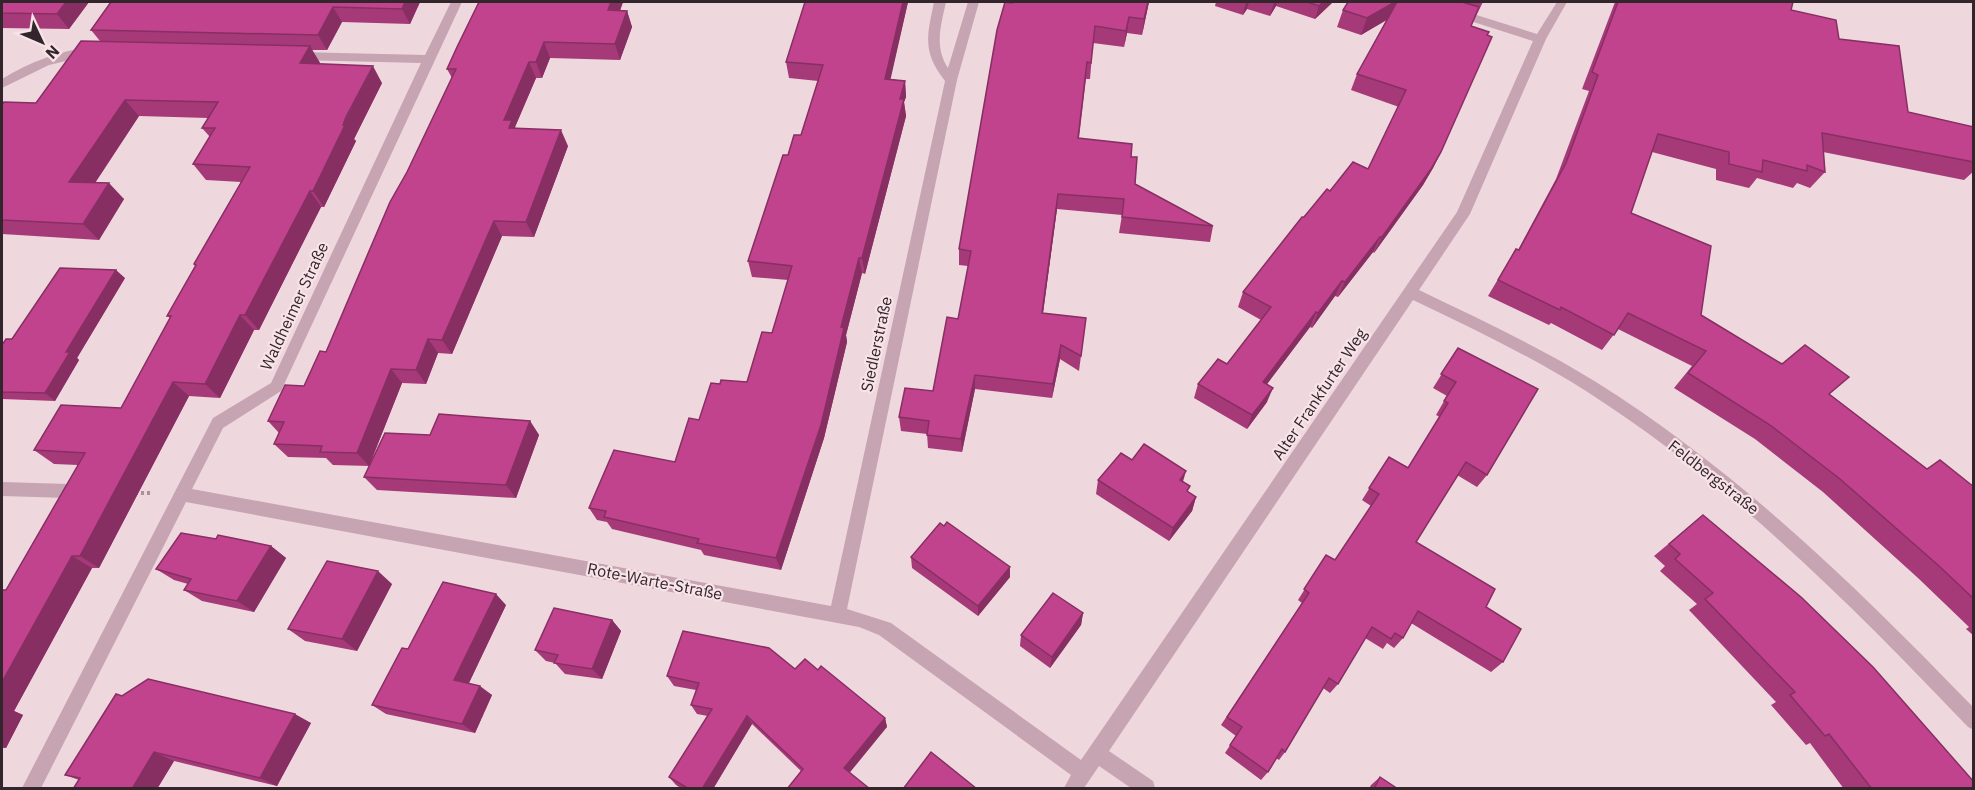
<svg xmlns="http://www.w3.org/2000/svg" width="1975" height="790" viewBox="0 0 1975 790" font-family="'IBM Plex Sans',sans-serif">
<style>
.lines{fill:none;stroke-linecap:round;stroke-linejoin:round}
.path{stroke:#b28e9c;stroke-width:4;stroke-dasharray:3 3;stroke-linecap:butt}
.service{fill:#c6a4b1;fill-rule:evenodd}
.minor{fill:#c6a4b1;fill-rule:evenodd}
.wall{fill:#a63a79}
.shaded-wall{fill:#872f63}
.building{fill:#c1438d;stroke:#872f63;stroke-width:1.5}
.labels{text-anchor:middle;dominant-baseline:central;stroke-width:4.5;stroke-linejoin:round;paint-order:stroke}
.street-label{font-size:16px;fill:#32252c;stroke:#f8e3e9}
</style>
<rect width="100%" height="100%" fill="#efd7de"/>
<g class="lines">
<path class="path" d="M135,493H151"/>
<path class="service" d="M2,482L68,484L74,486L76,491L74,496L68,498L2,496Z"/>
<g class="minor">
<path d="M451,2H462L281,391L223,428L192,489L831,606L945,81C922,52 927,36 934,2H946C941,25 934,47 948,68L968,2H979L957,80L847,609L891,623L1081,760L1457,212L1533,41L1420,5L1418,2H1435L1537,34L1557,2H1567L1546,39L1470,214L1419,290C1479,319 1540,347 1596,382C1738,471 1858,588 1974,708V730L1968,727C1851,604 1730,483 1586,391C1531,356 1471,328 1413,300L1109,751L1153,781L1155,788H1131L1099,766L1084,788H1064L1071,775L879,635L859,627L186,502L41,788H22L213,418L271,383L421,63L297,60L291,56L297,52L425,55Z"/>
<path d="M91,47L97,51L95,54L49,65L2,88V79C29,62 59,51 91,47Z"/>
</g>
</g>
<g class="wall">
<path d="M2,2H89L69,29L2,28Z"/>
<path d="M111,2H420L410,24L342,22L327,50H312L320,63V64L382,83L354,139L356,141L324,207H321L259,330H254L220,398L189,396L99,568H92L14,711L23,715L6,748H2V590H6L78,465L54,464L34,450L121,408L170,318L167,316L195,266L194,264L241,182L206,180L193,164L210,137L202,128L208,118L139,116L95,183L124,199L99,240L2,234V105L36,103L100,41L91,30Z"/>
<path d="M623,2L620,11H627L632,27L620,60L550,58L542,78H536L515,127L516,129L568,146L534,237L502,236L452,354L438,353L426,384L402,383L370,464L430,435L530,421L539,435L516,498L377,490L364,477L369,466L333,465L326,458L288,457L274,444L279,433L268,421L304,386L326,352L407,172L452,78L447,69Z"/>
<path d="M805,2H908L890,79L905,81L906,97L904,102L906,116L865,274L862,273L846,335L847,342L824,438L781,570L704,555L701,550L612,529L607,522L597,520L589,508L675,462L720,384L747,382L772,333L788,280L752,277L748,261L788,155L801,135L818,81L789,78L786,62Z"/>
<path d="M1149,2L1142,35L1127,33L1124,47L1093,43L1090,79H1086L1079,138L1131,157L1135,184L1213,226L1210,242L1119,233L1122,215L1057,209L1043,313L1086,318L1079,371L1060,359L1052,398L975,389L962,452L928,448L927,434L901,431L899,417L933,391L958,319L968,266L959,265V249L1012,3Z"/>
<path d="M1216,2H1333L1315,19L1276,6L1270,16L1247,9L1243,15L1215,6Z"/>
<path d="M1348,2H1483L1471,26L1441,152L1433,168L1423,185L1374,253L1373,252L1338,297L1335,296L1312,328L1310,327L1267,384V402L1247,429L1194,398L1198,384L1227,364L1261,320L1238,307L1243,292L1304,217L1330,191L1368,169L1399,107L1351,90L1357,74L1387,19L1361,35L1337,27L1343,10Z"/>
<path d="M1615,2H1793L1791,10L1839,39L1908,112L1974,127V171L1964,180L1823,152L1825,172L1810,188L1797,183L1793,188L1757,178L1749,188L1716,180V169L1652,152L1631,213L1701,315L1829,394L1927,469L1974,487V636L1966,629L1969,627L1918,578L1823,492L1755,439L1674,388L1692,366L1618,329L1602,350L1551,323L1549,325L1488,296L1516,249L1518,250L1556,179L1589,91L1582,89Z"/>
<path d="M125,278L77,358L79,360L55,401L2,399V345Z"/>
<path d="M1458,348L1487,475L1477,487L1457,475L1416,542L1486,607L1503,662L1491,672L1411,623L1403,638L1394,648L1387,643L1383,649L1365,638L1338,684L1330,693L1323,688L1285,752L1279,760L1276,758L1268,772L1261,780L1225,753L1236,736L1221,725L1302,603L1298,600L1326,555L1335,560L1371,506L1362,500L1389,457L1408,467L1440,417L1436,415L1447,396L1433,388Z"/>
<path d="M1132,460L1183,482L1188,492L1196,497L1192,511L1169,541L1096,494L1098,480Z"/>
<path d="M1703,515L1974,789H1844L1810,743L1806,745L1771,705L1776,702L1689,610L1697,604L1660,571L1665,566L1654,556Z"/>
<path d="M944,526L1010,577L978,616L912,568L911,557Z"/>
<path d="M216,539L271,546L286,558L254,612L202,601L184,590L188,584L174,580L156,569Z"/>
<path d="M392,584L357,651L305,641L288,629Z"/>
<path d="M506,605L469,683L492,695L475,733L386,714L372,705L408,649Z"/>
<path d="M1083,613L1081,625L1050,668L1020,646L1021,635Z"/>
<path d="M612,620L621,631L602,679L565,674L555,663L546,661L535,650Z"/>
<path d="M795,669L818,670L885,718L887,727L801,771L752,724L713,789H682L676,785L669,777L708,716L697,714L691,705L696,690L674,686L667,676Z"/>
<path d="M122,696L311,723L277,786L174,761L157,789H73L79,780L65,775Z"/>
<path d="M1380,777L1398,789H1369L1371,785Z"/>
</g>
<g class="shaded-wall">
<path d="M66,2H89L69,29L57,14Z"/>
<path d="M405,2H420L410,24L402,9Z"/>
<path d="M611,2H623L614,26L608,10Z"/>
<path d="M903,2H908L887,95L885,79Z"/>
<path d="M1148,2H1149L1142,35L1144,19Z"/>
<path d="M1246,2H1249L1247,9L1243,15Z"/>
<path d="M1274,2H1277L1276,6L1270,16Z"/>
<path d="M1323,2H1333L1315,19L1319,6Z"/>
<path d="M1395,2H1398L1392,17L1361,35L1367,18Z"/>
<path d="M333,7L342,22L327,50L318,35Z"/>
<path d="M627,11L632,27L620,60L615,44Z"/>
<path d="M1129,17L1127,33L1124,47L1126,31Z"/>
<path d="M544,42L550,58L542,78L536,62Z"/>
<path d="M310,46L320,63L311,80L300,63Z"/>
<path d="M529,62L536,78L515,127L519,136L516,144L504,120Z"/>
<path d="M373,66L382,83L354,139L356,141L324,207L313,191L343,125Z"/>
<path d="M905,81L906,97L904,102L906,116L865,274L862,258Z"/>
<path d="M125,100L139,116L85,198L69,182Z"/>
<path d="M561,130L568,146L534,237L526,222Z"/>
<path d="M1441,152L1433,168L1423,185L1374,253L1382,237Z"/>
<path d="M109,183L124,199L99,240L83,224Z"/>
<path d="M310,191L321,207L259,330L245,315Z"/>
<path d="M1058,194L1057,209L1041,328L1042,313Z"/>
<path d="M494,221L502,236L452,354L442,340Z"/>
<path d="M1380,237L1373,252L1338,297L1345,282Z"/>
<path d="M859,258L862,273L846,335L847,342L824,438L781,570L776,558L841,327Z"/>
<path d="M116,270L125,278L77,358L79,360L55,401L45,393L66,352Z"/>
<path d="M1342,281L1335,296L1312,328L1318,313Z"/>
<path d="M1316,312L1310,327L1258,396L1263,382Z"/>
<path d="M240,315L254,330L220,398L205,384Z"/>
<path d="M428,339L438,353L426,384L416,370Z"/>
<path d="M1061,345L1060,359L1052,398L1053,384Z"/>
<path d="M391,369L402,383L369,466L357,453Z"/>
<path d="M975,375V389L962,452L961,439Z"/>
<path d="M173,382L189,396L99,568L80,556Z"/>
<path d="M1273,388L1267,402L1247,429L1252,415Z"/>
<path d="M530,421L539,435L516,498L506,485Z"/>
<path d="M1186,471L1182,485L1180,480Z"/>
<path d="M1196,497L1192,511L1169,541L1173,528Z"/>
<path d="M271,546L286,558L254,612L237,601Z"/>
<path d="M72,556L92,568L14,711L23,715L6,748L2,746V682Z"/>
<path d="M1010,567V577L978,616V606Z"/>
<path d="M378,571L392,584L357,651L342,639Z"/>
<path d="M496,594L506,605L466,689L454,680Z"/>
<path d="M1083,613L1081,625L1050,668L1052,657Z"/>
<path d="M612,620L621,631L602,679L592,669Z"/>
<path d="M480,686L492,695L475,733L462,724Z"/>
<path d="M295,714L311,723L277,786L260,778Z"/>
<path d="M747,716L752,724L713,789H702Z"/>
<path d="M885,718L887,727L847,776L844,768Z"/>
<path d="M154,752L174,761L157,789H132Z"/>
</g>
<g class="building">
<path d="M2,2H66L57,14L2,13Z"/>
<path d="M111,2H405L402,9L333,7L318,35L91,30Z"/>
<path d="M479,2H611L608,10L627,11L615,44L544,42L536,62H529L504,120H512L509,128L561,130L526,222L494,221L442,340L428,339L416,370L391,369L357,453L320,452L322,446L274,444L284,422L268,421L285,385L304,386L320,351L326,352L390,202L407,172L456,69H447L457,47Z"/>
<path d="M805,2H903L885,79L905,81L900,99H904L862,258H859L841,327L844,328L821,425L776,558L697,543L699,539L604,517L606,511L589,508L614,450L675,462L689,418L699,420L711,383L720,384L721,380L747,382L762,332L772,333L792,266L748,261L783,155H788L794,135H801L823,65L786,62Z"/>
<path d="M1005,2L1012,3V2H1148L1144,19L1129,17L1126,31L1095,26L1091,63L1087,62L1078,138L1132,144L1131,157H1137L1135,184L1213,226L1122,217L1124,199L1058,194L1042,313L1086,318L1081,356L1061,345L1053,384L975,375L961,439L927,435L929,421L899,417L905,388L933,391L947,317L958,319L971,251L959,249L997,30Z"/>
<path d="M1307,2H1323L1319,6Z"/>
<path d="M1348,2H1395L1367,18L1343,10Z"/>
<path d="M1397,2H1462L1479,7L1471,26L1489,32L1487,35L1492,37L1441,152L1431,169L1382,237H1380L1345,282L1342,281L1318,313L1316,312L1263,382L1273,388L1252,415L1198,384L1218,359L1227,364L1271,307L1243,292L1302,217H1304L1327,189L1330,191L1353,162L1368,169L1406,90L1357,74Z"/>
<path d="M1618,2H1793L1791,10L1836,20L1839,39L1899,46L1908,112L1974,127V162L1822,133L1825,172L1807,165V171L1763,160L1762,172L1729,164V152L1658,134L1631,213L1711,246L1701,315L1782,364L1805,345L1849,377L1829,394L1927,469L1940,460L1974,487V599L1939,566L1840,479L1770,425L1688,373L1706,351L1628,313L1614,335L1561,307L1560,310L1498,280L1516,249L1519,250L1566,163L1598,75L1592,72Z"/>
<path d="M81,41L310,46L300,63L373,66L346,117L343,125H345L313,191H310L245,315H240L205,384L173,382L80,556H72L2,682V590H6L85,453L34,450L61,405L121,408L171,316H167L196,265L194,264L250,167L193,164L215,128H202L218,102L125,100L69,182L109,183L83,224L2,220V105L4,102L36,103Z"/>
<path d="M60,268L116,270L66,352H70L45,393L2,392V345L6,339H12Z"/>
<path d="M1458,348L1538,389L1487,475L1466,462L1416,542L1495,589L1486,607L1521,629L1503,662L1418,611L1403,638L1395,633L1391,639L1372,627L1338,684L1329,678L1285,752L1282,749L1268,772L1230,745L1242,727L1227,717L1309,593L1304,589L1326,555L1335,560L1379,494L1369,488L1389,457L1408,468L1448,403L1444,401L1456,382L1441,374Z"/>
<path d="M439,414L530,421L506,485L364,477L385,433L430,435Z"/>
<path d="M1144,444L1186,471L1180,480L1190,486L1187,491L1196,497L1173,528L1098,480L1121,453L1132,460Z"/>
<path d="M1703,515L1801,597L1873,667L1974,782V789H1872L1829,734L1825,736L1790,695L1795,692L1705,599L1713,593L1675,559L1680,554L1669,544Z"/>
<path d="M947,522L1010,567L978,606L911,557L940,523L944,526Z"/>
<path d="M181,533L216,539L218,535L271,546L237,601L184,590L191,579L156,569Z"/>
<path d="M327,561L378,571L342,639L288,629Z"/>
<path d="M443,582L496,594L454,680L480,686L462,724L372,705L402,648L408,649Z"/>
<path d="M1053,593L1083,613L1052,657L1021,635Z"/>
<path d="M554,608L612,620L592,669L554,663L558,655L535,650Z"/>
<path d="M683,631L769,648L795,669L805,659L818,670L821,666L885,718L844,768L870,789H787L803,769L747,716L702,789H689L669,777L712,709L691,705L699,683L667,676Z"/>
<path d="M148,679L295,714L260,778L154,752L132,789H73L80,778L65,775L116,694L122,696Z"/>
<path d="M931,752L977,789H903Z"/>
<path d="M1380,777L1398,789H1374Z"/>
</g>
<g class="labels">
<g class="street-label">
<text transform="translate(294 306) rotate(-65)">Waldheimer Straße</text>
<text transform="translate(876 344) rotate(-78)">Siedlerstraße</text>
<text transform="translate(1319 394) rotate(-56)">Alter Frankfurter Weg</text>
<text transform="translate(1714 477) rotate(38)">Feldbergstraße</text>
<text transform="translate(655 581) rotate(11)">Rote-Warte-Straße</text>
</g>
</g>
<rect width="1975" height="790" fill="none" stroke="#32252c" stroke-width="6"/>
<g transform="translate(42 42) rotate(134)" stroke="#f8e3e9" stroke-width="4.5" paint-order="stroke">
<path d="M0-4.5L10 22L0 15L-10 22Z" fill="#32252c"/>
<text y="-9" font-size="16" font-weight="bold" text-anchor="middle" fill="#32252c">N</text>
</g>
</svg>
